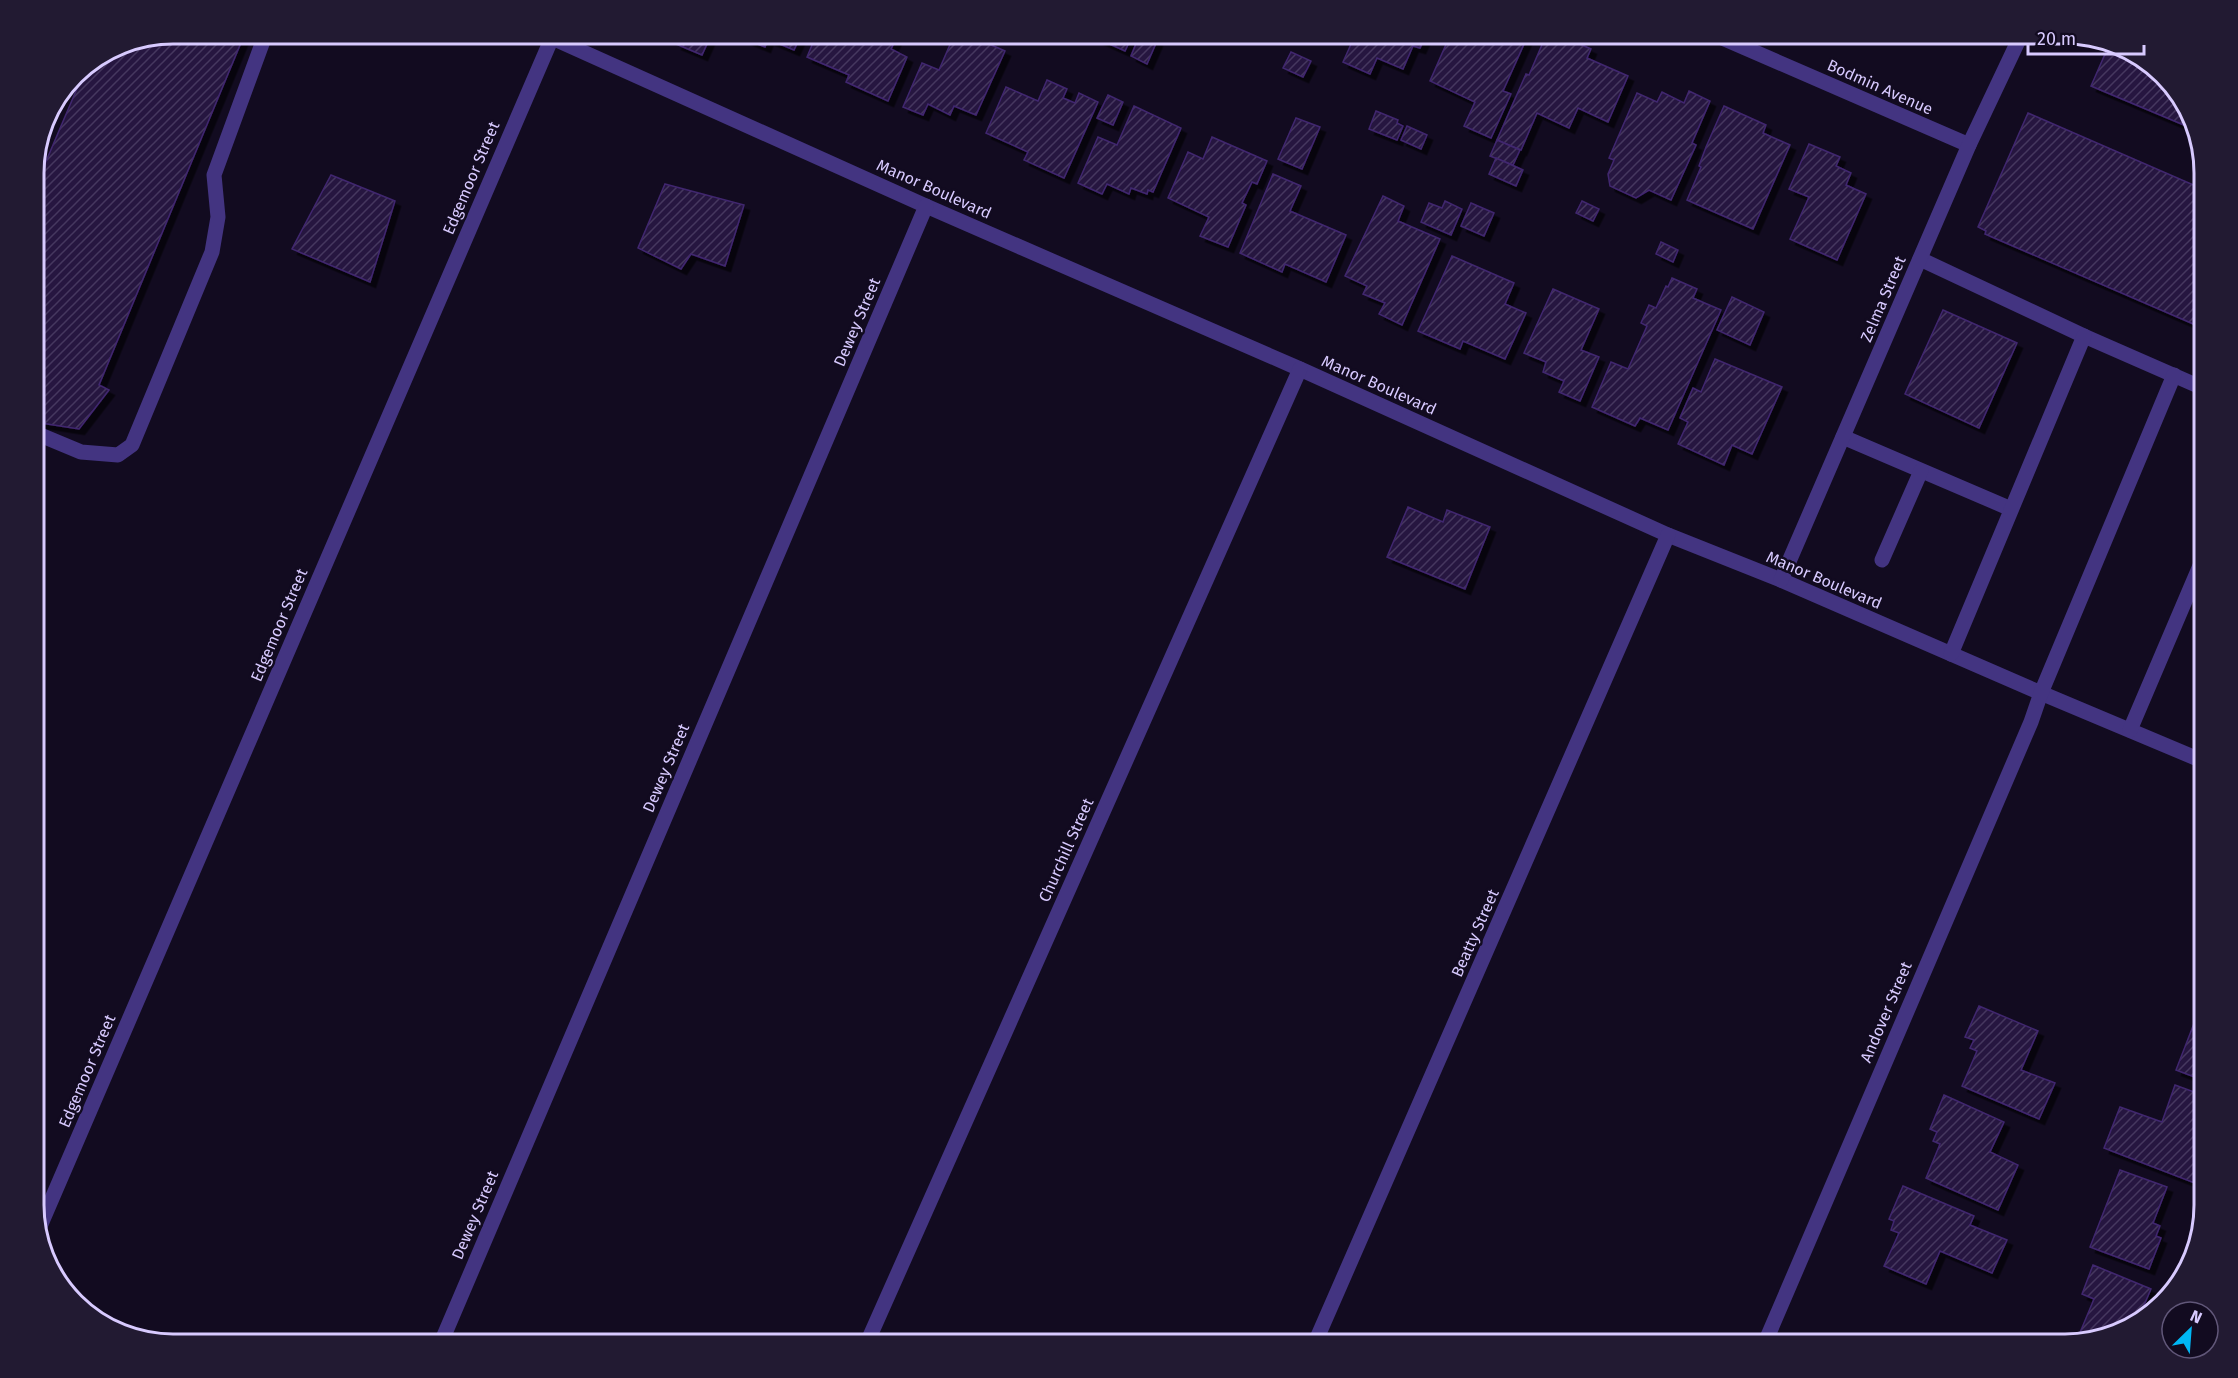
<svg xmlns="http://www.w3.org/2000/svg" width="2238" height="1378" viewBox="0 0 2238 1378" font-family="'Fira Sans',sans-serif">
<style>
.building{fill:url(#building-hatch);stroke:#41276f;stroke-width:1.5;filter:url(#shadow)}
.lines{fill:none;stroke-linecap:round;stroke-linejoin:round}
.minor{stroke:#433481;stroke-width:15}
.labels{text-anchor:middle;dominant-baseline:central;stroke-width:5;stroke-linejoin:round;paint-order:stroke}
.street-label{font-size:16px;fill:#d8caff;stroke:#120b20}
.rim{fill:none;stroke:#d8caff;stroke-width:3}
</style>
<defs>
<pattern id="building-hatch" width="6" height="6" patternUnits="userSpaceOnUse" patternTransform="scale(1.5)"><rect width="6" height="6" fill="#261741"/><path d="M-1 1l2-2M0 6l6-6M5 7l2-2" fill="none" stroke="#45375e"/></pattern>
<filter id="shadow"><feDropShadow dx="5.5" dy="5.5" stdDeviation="0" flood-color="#0009"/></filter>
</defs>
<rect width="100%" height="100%" fill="#120b20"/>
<g class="building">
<path d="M173,33H245L99,385L109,390L79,429L41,423L33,420V192L87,65L119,44Z"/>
<path d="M681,33H712L702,55L676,44Z"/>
<path d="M732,33H802L794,50L768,39L765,47Z"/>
<path d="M817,33H899L891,49L907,57L888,101L846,82L849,75L807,57Z"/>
<path d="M955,33H964L1005,51L976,115L954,106L950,115L928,104L923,115L903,107L922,63L939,70Z"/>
<path d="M1099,33H1130L1133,34L1125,51L1096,38Z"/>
<path d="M1356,33H1427L1420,48L1413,46L1403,69L1377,58L1370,74L1343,62Z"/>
<path d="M1451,33H1529L1503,91L1511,94L1491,138L1464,126L1475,102L1430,81Z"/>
<path d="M1547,33H1555L1591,49L1587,58L1628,76L1608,122L1578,108L1569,128L1537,113L1521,150L1497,140L1526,74L1529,75Z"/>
<path d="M1140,34L1157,41L1147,64L1131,56Z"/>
<path d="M2109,45L2135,52L2186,103L2193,125L2191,128L2091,86Z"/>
<path d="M1291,52L1311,61L1303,77L1283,68Z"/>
<path d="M1047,80L1067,89L1063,98L1075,103L1079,93L1098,102L1064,178L1024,160L1028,152L986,133L1006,87L1038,101Z"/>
<path d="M1689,91L1710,101L1692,143L1696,145L1671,200L1649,190L1636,198L1610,186L1608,174L1614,160L1609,158L1637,93L1657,102L1662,92L1684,103Z"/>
<path d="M1108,95L1123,102L1113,125L1097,118Z"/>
<path d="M1134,106L1181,128L1153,192L1148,190L1147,194L1131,188L1129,194L1107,184L1102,194L1078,183L1098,137L1117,145Z"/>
<path d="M1724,106L1766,125L1763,133L1790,145L1753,229L1687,200L1701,167L1699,166L1706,147Z"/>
<path d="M1376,111L1398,120L1397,123L1403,126L1397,140L1369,129Z"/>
<path d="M2028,113L2205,190V329L1985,234L1986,231L1978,227Z"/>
<path d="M1296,118L1320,127L1302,169L1278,159Z"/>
<path d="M1407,126L1427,135L1421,149L1401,140Z"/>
<path d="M1212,137L1267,161L1257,184L1252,182L1242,203L1246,205L1228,247L1200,236L1209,217L1168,198L1188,152L1203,159Z"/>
<path d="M1497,140L1520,150L1513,165L1490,156Z"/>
<path d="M1809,144L1840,157L1836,166L1851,173L1846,185L1866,194L1837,260L1790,239L1809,197L1789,189Z"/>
<path d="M1496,158L1523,170L1516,186L1489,174Z"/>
<path d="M1273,174L1301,186L1290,211L1346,235L1326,282L1285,264L1282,272L1240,253Z"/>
<path d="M331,175L395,201L370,282L292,249Z"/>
<path d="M665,184L744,205L725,266L691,254L681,269L638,248Z"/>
<path d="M1383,196L1404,206L1398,221L1440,239L1402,325L1379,314L1385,303L1363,294L1367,286L1345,276Z"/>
<path d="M1445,201L1462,209L1451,235L1421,222L1429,203L1442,208Z"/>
<path d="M1582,201L1599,209L1593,221L1576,213Z"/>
<path d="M1471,203L1494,213L1484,236L1461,226Z"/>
<path d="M1661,242L1678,250L1673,262L1656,254Z"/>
<path d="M1452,256L1514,283L1505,304L1526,313L1505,359L1463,341L1460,349L1418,331Z"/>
<path d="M1672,278L1697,289L1693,298L1721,310L1668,430L1640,418L1635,426L1592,407L1611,362L1628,369L1647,326L1641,323L1649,305L1656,308L1666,286L1668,287Z"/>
<path d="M1553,289L1599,309L1581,350L1599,357L1580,401L1559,392L1564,381L1543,372L1546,362L1524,353Z"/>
<path d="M1732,297L1764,312L1750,345L1717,330Z"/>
<path d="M1943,310L2017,343L1979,428L1905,394Z"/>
<path d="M1715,359L1782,387L1752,454L1732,445L1724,465L1678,444L1688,422L1680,418L1693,388L1701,392Z"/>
<path d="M1408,507L1443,522L1447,510L1490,527L1465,589L1387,557Z"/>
<path d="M2205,677V704L2195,700Z"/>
<path d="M2205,995V1081L2176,1070Z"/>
<path d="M1979,1006L2038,1031L2021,1070L2055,1083L2039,1119L1962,1086L1977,1051L1970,1048L1974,1040L1965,1037Z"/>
<path d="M2175,1085L2205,1096V1187L2104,1148L2120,1107L2162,1122Z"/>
<path d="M1944,1095L2004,1122L1990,1152L2018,1165L1998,1210L1926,1178L1940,1144L1933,1141L1937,1132L1930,1129Z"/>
<path d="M2120,1170L2167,1187L2153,1223L2160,1226L2156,1236L2161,1238L2149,1269L2090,1247Z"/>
<path d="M1903,1186L1974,1216L1970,1225L2007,1240L1992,1273L1940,1251L1926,1284L1884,1266L1899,1233L1891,1230L1894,1221L1889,1219Z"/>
<path d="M2093,1265L2151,1289L2135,1326L2076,1342L2094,1299L2082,1294Z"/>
</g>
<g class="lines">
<g class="minor">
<path d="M541,33L926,206L1300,369L1668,535L1781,580L2041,693L2205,762"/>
<path d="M1711,33L1969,145"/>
<path d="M1920,259L2084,336L2205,389"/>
<path d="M33,432L81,452L118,455L132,445L212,252L218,217L214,175L266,33"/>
<path d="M1843,437L2011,509"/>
<path d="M1882,560L1921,471"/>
<path d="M1781,580L1969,145L2022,33"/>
<path d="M1951,654L2084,336"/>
<path d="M2130,730L2205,554"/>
<path d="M38,1231L554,33"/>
<path d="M440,1345L926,206"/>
<path d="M866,1345L1300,369"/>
<path d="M1314,1345L1668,535"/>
<path d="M1764,1345L2031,722L2041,693L2174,375"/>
</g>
</g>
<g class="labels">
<g class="street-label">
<text transform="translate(1880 87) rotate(24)">Bodmin Avenue</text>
<text transform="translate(471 178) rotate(-67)">Edgemoor Street</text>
<text transform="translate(934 189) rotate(24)">Manor Boulevard</text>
<text transform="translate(1883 299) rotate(-67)">Zelma Street</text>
<text transform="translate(857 322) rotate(-67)">Dewey Street</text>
<text transform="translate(1379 385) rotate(24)">Manor Boulevard</text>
<text transform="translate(1824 580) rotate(23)">Manor Boulevard</text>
<text transform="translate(279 625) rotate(-67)">Edgemoor Street</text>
<text transform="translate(666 768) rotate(-67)">Dewey Street</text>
<text transform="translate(1066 850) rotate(-66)">Churchill Street</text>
<text transform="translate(1475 933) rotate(-66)">Beatty Street</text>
<text transform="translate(1886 1012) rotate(-67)">Andover Street</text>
<text transform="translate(87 1071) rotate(-67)">Edgemoor Street</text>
<text transform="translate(475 1215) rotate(-67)">Dewey Street</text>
</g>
</g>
<path d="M0 0H2238V1378H0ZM173 44H2065A129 129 0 0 1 2194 173V1205A129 129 0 0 1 2065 1334H173A129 129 0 0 1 44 1205V173A129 129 0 0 1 173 44Z" fill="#221a32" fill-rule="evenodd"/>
<path class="rim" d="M173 44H2065A129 129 0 0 1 2194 173V1205A129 129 0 0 1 2065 1334H173A129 129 0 0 1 44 1205V173A129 129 0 0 1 173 44Z"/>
<g transform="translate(2190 1330) rotate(25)"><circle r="28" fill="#120b20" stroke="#615779" stroke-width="1.5"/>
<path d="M0-4.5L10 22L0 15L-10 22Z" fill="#00b7f5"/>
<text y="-9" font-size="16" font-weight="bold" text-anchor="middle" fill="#d8caff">N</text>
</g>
<path d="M2028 45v9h116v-9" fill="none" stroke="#d8caff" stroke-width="3"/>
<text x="2037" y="45" font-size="18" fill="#d8caff" stroke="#120b20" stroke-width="4.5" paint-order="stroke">20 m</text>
</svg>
